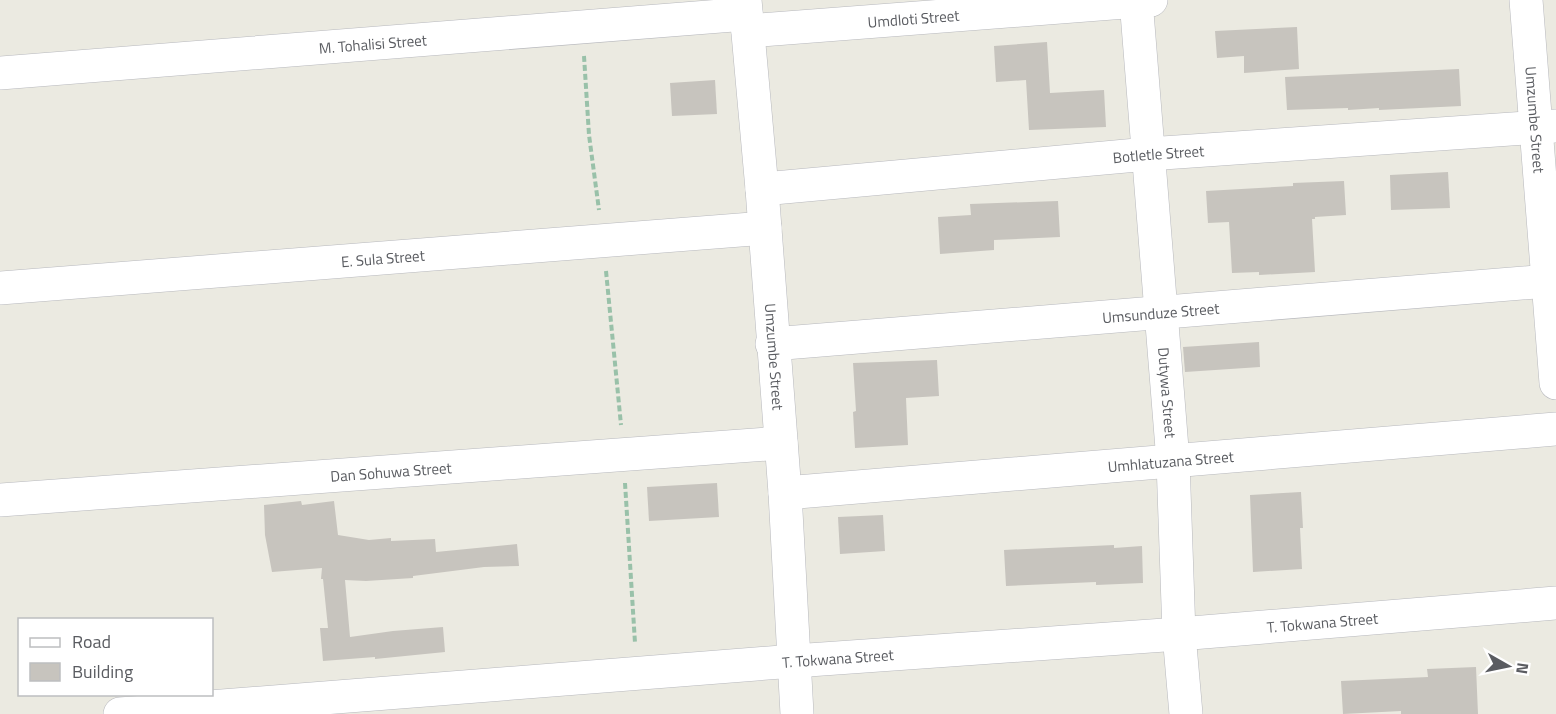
<svg xmlns="http://www.w3.org/2000/svg" width="1556" height="714" viewBox="0 0 1556 714" font-family="'Titillium Web',sans-serif">
<style>
.building{fill:#c7c4be}
.lines{fill:none;stroke-linecap:round;stroke-linejoin:round}
.minor-casing{stroke:#b7b8bd;stroke-width:34}
.path{stroke:#99c1a9;stroke-width:4;stroke-dasharray:6 3;stroke-linecap:butt}
.minor{stroke:#fff;stroke-width:33}
.labels{text-anchor:middle;dominant-baseline:central;stroke-width:6;stroke-linejoin:round;paint-order:stroke}
.street-label{font-size:15px;fill:#5a5c61;stroke:#fff}
</style>
<rect width="100%" height="100%" fill="#ebeae1"/>
<g class="building">
<path d="M1297,27L1299,69L1244,73V56L1217,58L1215,31Z"/>
<path d="M1047,42L1050,93L1104,90L1106,127L1029,130L1026,80L996,82L994,46Z"/>
<path d="M1459,69L1461,106L1379,110V108L1348,110V108L1287,110L1285,77Z"/>
<path d="M715,80L717,114L672,116L670,83Z"/>
<path d="M1448,172L1450,208L1391,210L1390,175Z"/>
<path d="M1344,181L1346,215L1315,217V219H1312L1315,272L1259,275V272L1232,273L1229,222L1208,223L1206,191L1293,186V183Z"/>
<path d="M1058,201L1060,237L994,240V250L940,254L938,217L971,215L970,204Z"/>
<path d="M1259,342L1260,367L1185,372L1183,347Z"/>
<path d="M937,360L939,396L906,398L908,445L855,448L853,412L856,411L853,363Z"/>
<path d="M717,483L719,517L649,521L647,487Z"/>
<path d="M1301,492L1303,528H1300L1302,569L1253,572L1250,495Z"/>
<path d="M301,501L302,505L334,501L338,535L369,540L391,538V541L435,539L436,552L517,544L519,566L484,567L413,576V578L366,581L345,580L350,637L393,631L443,627L445,652L375,659V657L323,661L320,628H328L323,579H321L322,568L272,572L265,535L264,505Z"/>
<path d="M883,515L885,551L840,554L838,517Z"/>
<path d="M1114,545V548L1142,546L1143,583L1096,585V582L1006,586L1004,550Z"/>
<path d="M1476,667L1478,714H1401V711L1343,714L1341,681L1428,677L1427,669Z"/>
</g>
<g class="lines">
<defs>
<g id="minor">
<path id="s1" d="M745,0L762,189L785,493L797,714"/>
<path id="s2" d="M1136,0L1173,461L1179,634L1186,714"/>
<path id="s3" d="M1526,0L1556,383"/>
<path id="s4" d="M748,31L1151,0"/>
<path id="s5" d="M0,73L746,14"/>
<path id="s6" d="M762,189L1148,154L1556,126"/>
<path id="s7" d="M0,288L765,228"/>
<path id="s8" d="M772,344L1548,281"/>
<path id="s9" d="M785,493L1556,429"/>
<path id="s10" d="M0,500L781,443"/>
<path id="s11" d="M120,714L794,661L1179,634L1556,603"/>
</g>
</defs>
<use href="#minor" class="minor-casing"/>
<g class="path">
<path d="M584,56L589,135L599,210"/>
<path d="M606,271L621,425"/>
<path d="M625,483L635,643"/>
</g>
<use href="#minor" class="minor"/>
</g>
<g class="labels">
<g class="street-label">
<text stroke="none"><textPath href="#s4" startOffset="166">Umdloti Street</textPath></text>
<text stroke="none"><textPath href="#s5" startOffset="374">M. Tohalisi Street</textPath></text>
<text stroke="none"><textPath href="#s3" startOffset="120">Umzumbe Street</textPath></text>
<text stroke="none"><textPath href="#s6" startOffset="398">Botletle Street</textPath></text>
<text stroke="none"><textPath href="#s7" startOffset="384">E. Sula Street</textPath></text>
<text stroke="none"><textPath href="#s8" startOffset="390">Umsunduze Street</textPath></text>
<text stroke="none"><textPath href="#s1" startOffset="358">Umzumbe Street</textPath></text>
<text stroke="none"><textPath href="#s2" startOffset="394">Dutywa Street</textPath></text>
<text stroke="none"><textPath href="#s9" startOffset="387">Umhlatuzana Street</textPath></text>
<text stroke="none"><textPath href="#s10" startOffset="392">Dan Sohuwa Street</textPath></text>
<text stroke="none"><textPath href="#s11" startOffset="1206">T. Tokwana Street</textPath></text>
<text stroke="none"><textPath href="#s11" startOffset="720">T. Tokwana Street</textPath></text>
</g>
</g>
<rect x="18" y="618" width="195" height="78" fill="#ffffff" stroke="#bdbec0" stroke-width="1.5"/>
<rect x="30" y="638" width="30" height="9" fill="#ffffff" stroke="#bdbec0" stroke-width="1.5"/>
<text x="72" y="648" font-size="18" fill="#5a5c61">Road</text>
<rect x="30" y="663" width="30" height="18" fill="#c7c4be" stroke="#bdbec0" stroke-width="1.5"/>
<text x="72" y="678" font-size="18" fill="#5a5c61">Building</text>
<g transform="translate(1508 666) rotate(99)" stroke="#ffffff" stroke-width="4.5" paint-order="stroke">
<path d="M0-4.5L10 22L0 15L-10 22Z" fill="#5a5c61"/>
<text y="-9" font-size="16" font-weight="bold" text-anchor="middle" fill="#5a5c61">N</text>
</g>
</svg>
